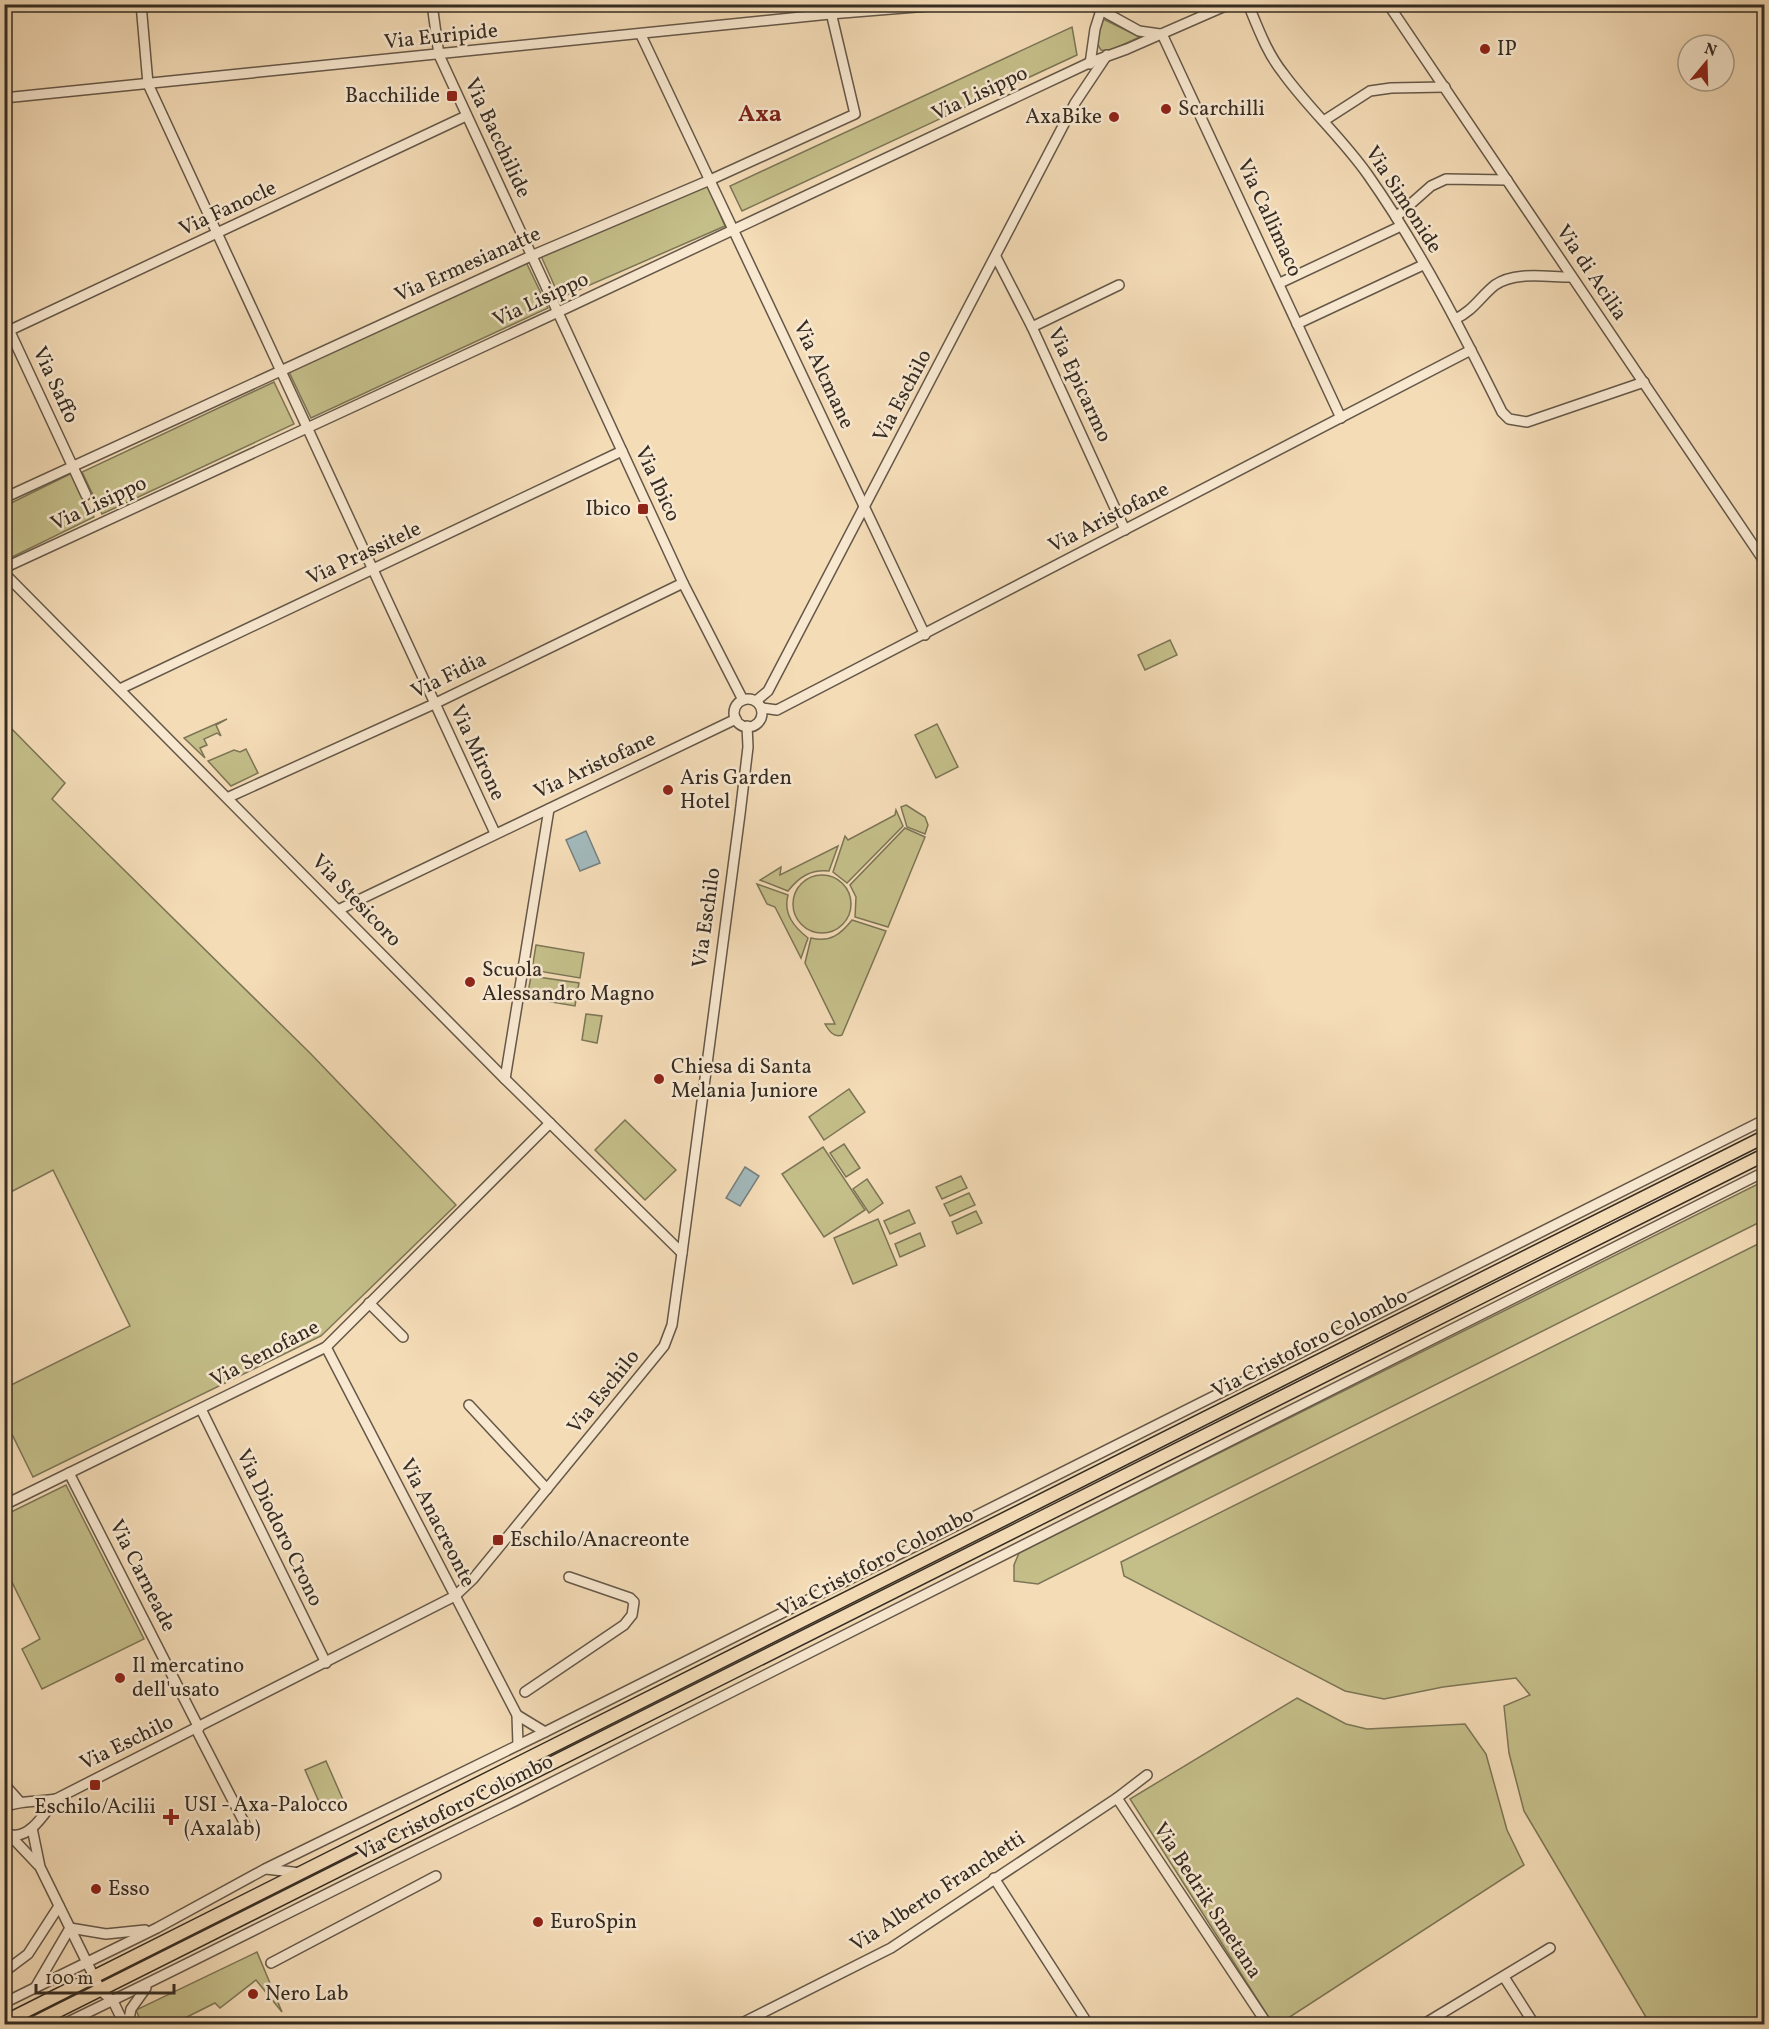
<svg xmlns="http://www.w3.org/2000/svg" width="1769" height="2029" viewBox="0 0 1769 2029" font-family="Vollkorn,serif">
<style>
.green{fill:#c4be89;stroke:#7c7556;stroke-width:1.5}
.water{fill:#a2b8ba;stroke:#76807e;stroke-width:1.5}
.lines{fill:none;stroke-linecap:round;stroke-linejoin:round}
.minor-casing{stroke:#655848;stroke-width:12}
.major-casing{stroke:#352c23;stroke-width:15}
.minor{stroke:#f8e8d0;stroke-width:9}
.major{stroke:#f4dcb7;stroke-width:12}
.poi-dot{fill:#8f2418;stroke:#f8e8d0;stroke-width:2}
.labels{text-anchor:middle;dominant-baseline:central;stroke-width:5;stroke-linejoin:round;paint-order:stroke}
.street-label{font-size:21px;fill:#352c23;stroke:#f8e8d0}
.poi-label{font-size:21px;fill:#352c23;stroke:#f8e8d0;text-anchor:start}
.quarter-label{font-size:24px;font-weight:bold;fill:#7a1f14;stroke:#f8e8d0}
</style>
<rect width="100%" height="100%" fill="#f4dcb7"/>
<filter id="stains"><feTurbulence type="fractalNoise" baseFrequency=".00333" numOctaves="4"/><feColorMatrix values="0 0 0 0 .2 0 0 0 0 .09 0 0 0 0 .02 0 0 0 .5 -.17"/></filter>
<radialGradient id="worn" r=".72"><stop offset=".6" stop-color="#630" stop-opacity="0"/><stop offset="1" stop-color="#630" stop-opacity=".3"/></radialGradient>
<g class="green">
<path d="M1101,18L1140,37L1109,51L1101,50L1097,43Z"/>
<path d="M1072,27L1077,55L742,211L730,186Z"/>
<path d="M707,184L725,226L560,298L541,256Z"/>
<path d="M526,262L548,308L311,418L289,372Z"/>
<path d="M274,382L294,424L102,514L82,472Z"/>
<path d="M72,473L94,517L6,560L5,506Z"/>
<path d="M1170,640L1177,655L1145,670L1138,655Z"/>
<path d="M227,719L216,725L221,736L217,733L204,739L207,745L200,748L205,758L184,738Z"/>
<path d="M5,722L65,783L52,799L310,1053L456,1205L321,1336L33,1477L5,1420V1388L130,1326L53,1170L5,1195Z"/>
<path d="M937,724L958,767L936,778L915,735Z"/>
<path d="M246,749L258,773L231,786L208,761L234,750L240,752Z"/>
<path d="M906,805L925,817L928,825L925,834L907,827L901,807Z"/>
<path d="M896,810L903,826L847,883L833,872L845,836L848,840L895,815Z"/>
<path d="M905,828L925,837L888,927L855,917L856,897L850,885Z"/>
<path d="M838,846L829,871C811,869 799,877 788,891L760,880L781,867L780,875Z"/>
<circle cx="822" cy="904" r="29"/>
<path d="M757,884L788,895C783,914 794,927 808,938L801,958L775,907L767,904Z"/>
<path d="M852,920L886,931L842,1035C834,1038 829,1031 825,1024H835L805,963L811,938C830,943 841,934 852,920Z"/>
<path d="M536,945L584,953L580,978L532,970Z"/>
<path d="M531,976L579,983L575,1006L527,998Z"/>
<path d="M586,1014L602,1016L597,1043L582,1040Z"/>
<path d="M849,1089L865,1112L824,1140L809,1117Z"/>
<path d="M625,1120L676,1170L645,1200L595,1150Z"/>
<path d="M844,1144L860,1168L846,1177L830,1153Z"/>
<path d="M823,1147L865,1210L824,1237L782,1174Z"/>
<path d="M961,1176L967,1188L942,1199L936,1187Z"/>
<path d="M867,1179L883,1203L869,1213L853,1189Z"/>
<path d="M1764,1181V1220L1038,1584L1014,1581V1565L1019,1553Z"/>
<path d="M969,1193L975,1205L950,1216L944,1204Z"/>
<path d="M909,1210L915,1223L890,1234L884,1221Z"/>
<path d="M976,1211L982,1223L957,1234L952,1222Z"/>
<path d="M878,1219L897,1265L853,1284L834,1238Z"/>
<path d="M920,1233L925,1246L900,1257L895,1244Z"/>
<path d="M1764,1241V2024H1650L1524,1811L1509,1753L1504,1706L1530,1695L1516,1678L1443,1687L1384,1699L1345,1691L1124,1576L1121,1562Z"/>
<path d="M66,1485L144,1639L42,1689L22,1649L40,1639L5,1568V1515Z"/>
<path d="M1297,1698L1346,1724L1367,1729L1465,1724L1486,1754L1507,1830L1524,1865L1279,2024H1273L1130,1799Z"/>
<path d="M326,1761L344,1802L323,1811L305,1770Z"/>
<path d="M257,1952L282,2012L256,1980L220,2008L215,2003L173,2024H142L136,2010Z"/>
</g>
<g class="water">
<path d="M586,831L600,863L580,871L566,840Z"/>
<path d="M745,1167L759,1176L740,1206L726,1198Z"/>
</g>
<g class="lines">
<defs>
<g id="minor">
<path d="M141,4L148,84L495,833"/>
<path d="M432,4L439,55L683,583L743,700"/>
<path d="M1090,4L1139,31L1160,34"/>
<path d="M1248,4C1258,28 1267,53 1283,73C1309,109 1342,138 1368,175C1420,249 1462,331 1502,412L1509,419L1527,422L1644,382"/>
<path d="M1388,4L1764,561"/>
<path d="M1162,34L1341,418"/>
<path d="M641,35L925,635"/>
<path d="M1090,64L1095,29L1103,4"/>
<path d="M4,98L830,14L953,4"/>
<path d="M1325,120L1370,91L1391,88L1445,87"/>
<path d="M1396,217L1431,186L1446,179L1507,180"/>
<path d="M996,257L1032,327L1125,530"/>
<path d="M1280,283L1401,226"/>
<path d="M4,319L86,495"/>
<path d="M1455,319C1472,312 1481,296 1495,285C1515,271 1547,277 1570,277"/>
<path d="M1297,324L1423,265"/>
<path d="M1032,327L1119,285"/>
<path d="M4,333L466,116"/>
<path d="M4,498L531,256L710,180L855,114L829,4"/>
<path d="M4,568L556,313L1091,62L1127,49L1230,4"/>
<path d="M4,573L505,1079L682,1253"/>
<path d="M122,688L622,451"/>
<circle cx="748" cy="713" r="14"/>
<path d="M756,701L768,691L1075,103L1107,55"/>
<path d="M762,708L777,710L1471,350"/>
<path d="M229,797L434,704L683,583"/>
<path d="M340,909L736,719"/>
<path d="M505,1079L549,809"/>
<path d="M369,1303L403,1337"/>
<path d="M326,1347L517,1715L518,1745"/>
<path d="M469,1405L547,1489"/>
<path d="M201,1409L326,1663"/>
<path d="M69,1473L199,1728"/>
<path d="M4,1505L326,1347L550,1123"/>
<path d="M525,1692L624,1625L632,1615L634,1602L630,1598L569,1577"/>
<path d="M517,1715L545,1732"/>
<path d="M196,1729L248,1830"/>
<path d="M4,1784L20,1802"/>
<path d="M1117,1798L1267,2024"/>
<path d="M4,1808C14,1800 41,1802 56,1799L455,1596L473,1579L664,1346L672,1325L682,1253L740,814L748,747L747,726"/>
<path d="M32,1828L40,1867L101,1991L113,2001L124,2024"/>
<path d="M4,1829L38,1865"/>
<path d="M12,1835C31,1838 45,1812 56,1799"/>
<path d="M266,1869L301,1873"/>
<path d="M994,1878L1088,2024"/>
<path d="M70,1928L106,1934L145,1930"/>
<path d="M271,1963L436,1876"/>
<path d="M4,1972L28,1954L59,1906"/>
<path d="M1504,1977L1534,2024"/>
<path d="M35,1988L70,1928"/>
<path d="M4,2003L157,1928L265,1869L545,1732L1764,1120"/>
<path d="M64,2024C215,1951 364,1874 515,1801L1764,1172"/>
<path d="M128,2024L131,2009L146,1988"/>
<path d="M740,2024L891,1948L1117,1798L1147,1775"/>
<path d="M1424,2024L1550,1948"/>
</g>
<g id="major">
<path d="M4,2022L1764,1137"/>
<path d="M32,2024L1764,1155"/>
</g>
</defs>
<use href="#minor" class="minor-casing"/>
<use href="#major" class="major-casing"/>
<use href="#minor" class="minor"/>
<use href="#major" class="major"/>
</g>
<g class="poi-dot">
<circle cx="1485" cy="49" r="6"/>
<rect x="446" y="90" width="12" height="12" rx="3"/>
<circle cx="1166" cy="109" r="6"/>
<circle cx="1114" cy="117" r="6"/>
<rect x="637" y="503" width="12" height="12" rx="3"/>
<circle cx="668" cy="790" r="6"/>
<circle cx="470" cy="982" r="6"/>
<circle cx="659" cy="1079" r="6"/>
<rect x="492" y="1534" width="12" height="12" rx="3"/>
<circle cx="120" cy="1678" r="6"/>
<rect x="89" y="1779" width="12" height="12" rx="3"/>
<path d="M168 1808h6v6h6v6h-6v6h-6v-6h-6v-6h6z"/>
<circle cx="96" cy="1889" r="6"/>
<circle cx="538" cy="1922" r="6"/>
<circle cx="253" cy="1994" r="6"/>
</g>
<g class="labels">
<g class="street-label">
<text transform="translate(441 37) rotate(-6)">Via Euripide</text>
<text transform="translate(980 94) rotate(-25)">Via Lisippo</text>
<text transform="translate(497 138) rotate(65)">Via Bacchilide</text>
<text transform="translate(1403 200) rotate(57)">Via Simonide</text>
<text transform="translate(228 209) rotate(-25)">Via Fanocle</text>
<text transform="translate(1269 218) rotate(65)">Via Callimaco</text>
<text transform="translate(468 265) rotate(-24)">Via Ermesianatte</text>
<text transform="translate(1591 273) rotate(56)">Via di Acilia</text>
<text transform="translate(541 300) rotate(-25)">Via Lisippo</text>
<text transform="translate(823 375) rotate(65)">Via Alcmane</text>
<text transform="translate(55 385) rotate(65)">Via Saffo</text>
<text transform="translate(1079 385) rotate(65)">Via Epicarmo</text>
<text transform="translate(903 396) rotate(-62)">Via Eschilo</text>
<text transform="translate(657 484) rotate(65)">Via Ibico</text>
<text transform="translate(99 504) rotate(-25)">Via Lisippo</text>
<text transform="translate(1109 518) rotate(-27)">Via Aristofane</text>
<text transform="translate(364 554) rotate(-25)">Via Prassitele</text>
<text transform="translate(449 676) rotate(-26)">Via Fidia</text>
<text transform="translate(477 753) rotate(65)">Via Mirone</text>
<text transform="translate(595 766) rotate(-25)">Via Aristofane</text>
<text transform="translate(356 901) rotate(46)">Via Stesicoro</text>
<text transform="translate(707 918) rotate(-82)">Via Eschilo</text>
<text transform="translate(1310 1344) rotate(-27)">Via Cristoforo Colombo</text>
<text transform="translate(265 1354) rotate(-28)">Via Senofane</text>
<text transform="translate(604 1392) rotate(-51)">Via Eschilo</text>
<text transform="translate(437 1523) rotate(63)">Via Anacreonte</text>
<text transform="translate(279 1528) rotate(64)">Via Diodoro Crono</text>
<text transform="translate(876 1563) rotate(-27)">Via Cristoforo Colombo</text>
<text transform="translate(142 1576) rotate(63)">Via Carneade</text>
<text transform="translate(127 1743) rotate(-26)">Via Eschilo</text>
<text transform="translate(455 1808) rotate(-26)">Via Cristoforo Colombo</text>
<text transform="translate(938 1892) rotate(-33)">Via Alberto Franchetti</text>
<text transform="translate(1207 1901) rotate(57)">Via Bedrik Smetana</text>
</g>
<g class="poi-label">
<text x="1497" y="49">IP</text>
<text x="440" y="96" text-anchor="end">Bacchilide</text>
<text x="1178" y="109">Scarchilli</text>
<text x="1102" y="117" text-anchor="end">AxaBike</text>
<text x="631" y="509" text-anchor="end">Ibico</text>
<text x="680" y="778">Aris Garden<tspan x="680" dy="24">Hotel</tspan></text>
<text x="482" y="970">Scuola<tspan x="482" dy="24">Alessandro Magno</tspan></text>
<text x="671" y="1067">Chiesa di Santa<tspan x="671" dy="24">Melania Juniore</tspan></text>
<text x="510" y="1540">Eschilo/Anacreonte</text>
<text x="132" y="1666">Il mercatino<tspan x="132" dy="24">dell'usato</tspan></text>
<text x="184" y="1805">USI - Axa-Palocco<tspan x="184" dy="24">(Axalab)</tspan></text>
<text x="95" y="1807" text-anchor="middle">Eschilo/Acilii</text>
<text x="108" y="1889">Esso</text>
<text x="550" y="1922">EuroSpin</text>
<text x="265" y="1994">Nero Lab</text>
</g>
<g class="quarter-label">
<text x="760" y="115">Axa</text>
</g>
</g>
<rect width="1769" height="2029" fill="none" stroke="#f4dcb7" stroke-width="24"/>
<rect x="6" y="6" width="1757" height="2017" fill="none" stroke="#352c23" stroke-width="3"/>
<rect x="12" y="12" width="1745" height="2005" fill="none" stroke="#352c23" stroke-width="1.5"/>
<g transform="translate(1706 63) rotate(19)"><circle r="28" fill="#f8e8d0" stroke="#aa9d8b" stroke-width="1.5"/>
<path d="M0-4.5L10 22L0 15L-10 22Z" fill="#8f2418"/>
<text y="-9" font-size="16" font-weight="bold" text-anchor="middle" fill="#352c23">N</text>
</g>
<path d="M36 1984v9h138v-9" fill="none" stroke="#352c23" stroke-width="3"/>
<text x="45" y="1984" font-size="18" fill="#352c23" stroke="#f8e8d0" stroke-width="4.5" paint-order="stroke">100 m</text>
<rect width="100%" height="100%" filter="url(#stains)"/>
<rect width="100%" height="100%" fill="url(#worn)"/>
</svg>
